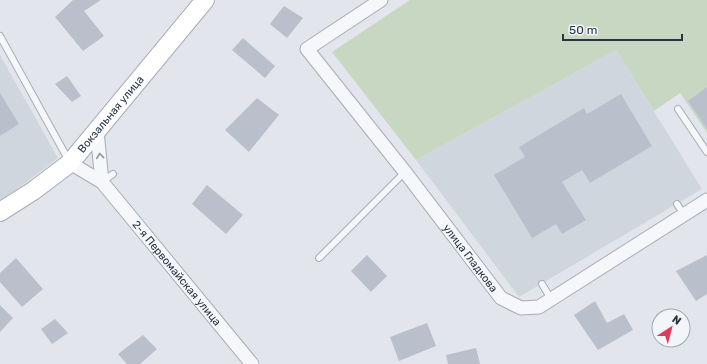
<svg xmlns="http://www.w3.org/2000/svg" width="707" height="364" viewBox="0 0 707 364" font-family="Rubik,sans-serif">
<style>
.built{fill:#d0d6de}
.green{fill:#c8d7c2}
.building{fill:#b9c0cb}
.lines{fill:none;stroke-linecap:round;stroke-linejoin:round}
.lane-casing{stroke:#a6adb7;stroke-width:8}
.street-casing{stroke:#a6adb7;stroke-width:15}
.secondary-casing{stroke:#a6adb7;stroke-width:20}
.lane{stroke:#f6f7fa;stroke-width:6}
.street{stroke:#f6f7fa;stroke-width:13}
.secondary{stroke:#fff;stroke-width:18}
.oneway{stroke:#8f96a0}
.labels{text-anchor:middle;dominant-baseline:central;stroke-width:3;stroke-linejoin:round;paint-order:stroke}
.street-label{font-size:11px;fill:#283446;stroke:#f2f5f9}
</style>
<rect width="100%" height="100%" fill="#e2e6ec"/>
<g class="built">
<path d="M616,50L702,189L519,297L416,160Z"/>
<path d="M0,55L58,158L0,202Z"/>
</g>
<path class="green" d="M410,0H707V133L680,93L654,111L616,50L416,160L332,52Z"/>
<g class="building">
<path d="M73,0H101L84,11L104,36L83,51L55,17Z"/>
<path d="M284,6L303,18L287,38L270,24Z"/>
<path d="M243,38L275,66L265,78L232,50Z"/>
<path d="M67,76L81,96L72,102L55,84Z"/>
<path d="M707,87V129L688,101Z"/>
<path d="M0,93L19,124L0,136Z"/>
<path d="M621,94L652,146L590,183L582,170L562,182L586,220L562,234L556,224L532,238L494,175L525,157L519,147L584,108L587,114Z"/>
<path d="M257,98L279,115L249,152L225,130Z"/>
<path d="M207,185L243,215L226,234L192,204Z"/>
<path d="M367,255L387,276L371,292L351,271Z"/>
<path d="M707,255V294L696,301L676,271Z"/>
<path d="M16,258L43,289L22,307L0,282V273Z"/>
<path d="M595,301L607,323L624,314L633,330L598,350L574,315Z"/>
<path d="M0,305L13,318L0,332Z"/>
<path d="M55,319L68,333L52,344L41,329Z"/>
<path d="M427,323L436,346L399,361L390,337Z"/>
<path d="M143,335L157,349L140,364H127L118,354Z"/>
<path d="M476,348L480,364H448L446,355Z"/>
</g>
<g class="lines">
<defs>
<g id="lane">
<path d="M0,36L69,161"/>
<path d="M678,109L707,152"/>
<path d="M102,182L113,174"/>
<path d="M677,204L684,215"/>
<path d="M319,258L405,172"/>
<path d="M542,284L551,299"/>
</g>
<g id="street">
<path id="s1" d="M381,0L307,49L405,172L501,298L521,308L539,307L707,200"/>
<path d="M97,131L102,182"/>
<path id="s2" d="M70,163L102,182L252,364"/>
</g>
<g id="secondary">
<path id="s3" d="M0,212L33,191L70,163L205,0"/>
</g>
</defs>
<use href="#lane" class="lane-casing"/>
<use href="#street" class="street-casing"/>
<use href="#secondary" class="secondary-casing"/>
<use href="#lane" class="lane"/>
<use href="#street" class="street"/>
<use href="#secondary" class="secondary"/>
</g>
<defs><path id="oneway-chevron" d="M-2-3.5L2.5 0L-2 3.5" fill="none" stroke-width="1.6" stroke-linecap="round" stroke-linejoin="round"/></defs>
<use class="oneway" href="#oneway-chevron" transform="translate(100 156) rotate(-96)"/>
<g class="labels">
<g class="street-label">
<text stroke="none"><textPath href="#s3" startOffset="149">Вокзальная улица</textPath></text>
<text stroke="none"><textPath href="#s1" startOffset="354">улица Гладкова</textPath></text>
<text stroke="none"><textPath href="#s2" startOffset="155">2-я Первомайская улица</textPath></text>
</g>
</g>
<g transform="translate(671 328) rotate(36)"><circle r="19" fill="#f2f5f9" stroke="#a1a8b1"/>
<path d="M0-3L7 15L0 10L-7 15Z" fill="#de3a59"/>
<text y="-6" font-size="11" font-weight="bold" text-anchor="middle" fill="#283446">N</text>
</g>
<path d="M563 34v6h119v-6" fill="none" stroke="#283446" stroke-width="2"/>
<text x="569" y="34" font-size="12" fill="#283446" stroke="#f2f5f9" stroke-width="3" paint-order="stroke">50 m</text>
</svg>
